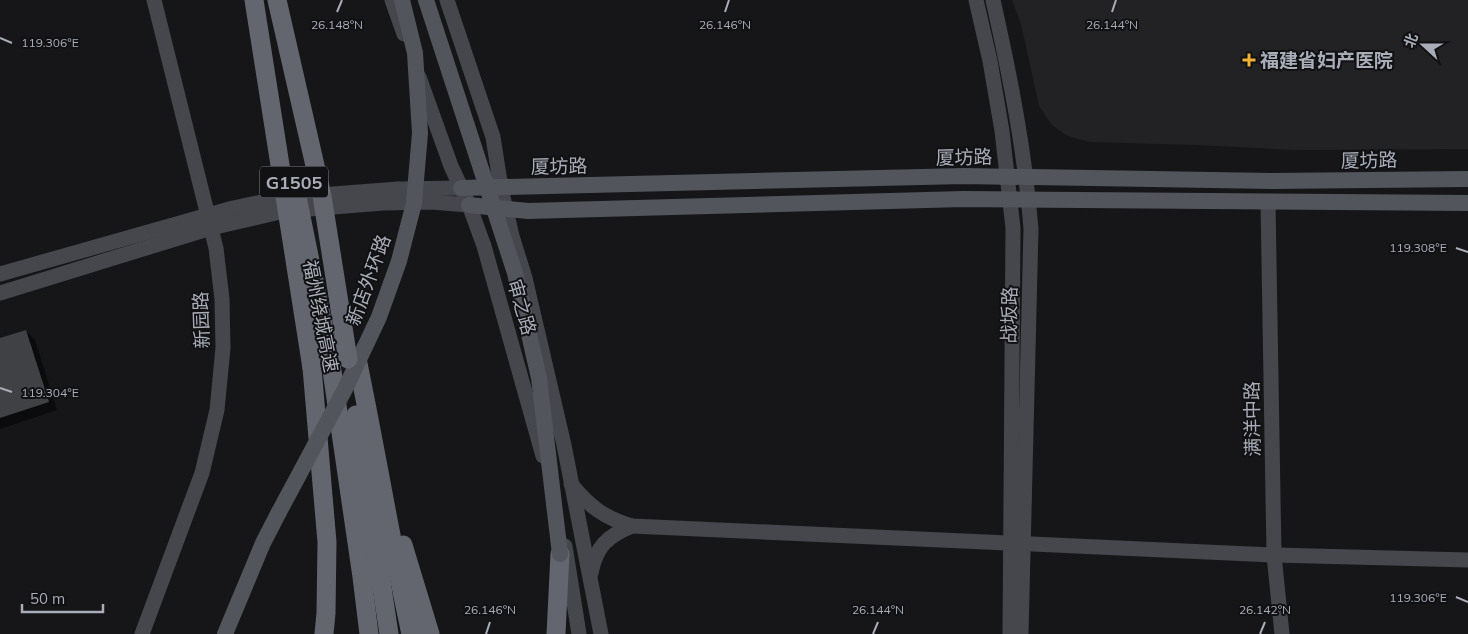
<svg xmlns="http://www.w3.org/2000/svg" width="1468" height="634" viewBox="0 0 1468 634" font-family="Mulish,'Noto Sans SC',sans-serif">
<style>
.built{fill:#222225}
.shadow{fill:#0007}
.building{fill:#404145}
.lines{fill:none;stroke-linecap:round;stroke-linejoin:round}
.secondary{stroke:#45474d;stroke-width:15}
.primary{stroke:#53555c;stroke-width:16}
.highway{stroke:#63666e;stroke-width:19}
.primary-bridge{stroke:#53555c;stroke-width:16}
.highway-bridge{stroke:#63666e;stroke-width:19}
.ticks{fill:none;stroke:#a8adb8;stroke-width:2}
.poi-dot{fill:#f2b134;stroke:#111113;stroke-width:2}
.labels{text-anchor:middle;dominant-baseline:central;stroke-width:4;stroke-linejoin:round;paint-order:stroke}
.shield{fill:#111113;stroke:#7b7e86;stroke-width:1}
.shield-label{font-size:18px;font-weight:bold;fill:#a8adb8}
.poi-label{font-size:19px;font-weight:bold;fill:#a8adb8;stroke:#111113;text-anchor:start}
.street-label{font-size:19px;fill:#a8adb8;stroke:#111113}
.ticks-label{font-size:12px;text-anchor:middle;fill:#a8adb8;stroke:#111113;stroke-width:4;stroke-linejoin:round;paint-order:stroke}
</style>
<rect width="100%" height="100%" fill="#161618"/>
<path class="built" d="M1012,0H1468V149L1295,150L1195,145L1090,142L1074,138L1066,135L1052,125L1039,106L1021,24Z"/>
<path class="shadow" d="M26,331L35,340L57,410L0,429V340Z"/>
<path class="building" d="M26,330L49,402L0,418V338Z"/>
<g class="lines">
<g class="secondary">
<path d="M392,0L404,34"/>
<path d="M447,0L493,137L501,188L512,236L525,278L564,445L601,634"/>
<path d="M976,0L990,61L1002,131L1013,228L1010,634"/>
<path d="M993,0C1010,76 1025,151 1031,229L1021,634"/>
<path d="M419,77L451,166L469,205L484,246L543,456"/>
<path d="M1268,202L1274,555L1282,634"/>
<path d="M0,274L233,208L281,198L398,189L461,188"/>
<path d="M0,293L211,228L284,211L383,203L431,202L469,205"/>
<path d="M571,484C589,506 604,518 632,526L1274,555L1468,560"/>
<path d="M565,546L579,634"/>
<path d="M591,573C596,547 607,536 632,526"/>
<path d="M142,634L202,473L217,410L223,348L222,299L216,248L154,0"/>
</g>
<g class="primary">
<path d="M461,188L964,176L1272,181L1468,179"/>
<path d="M469,205L528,211L963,199L1468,203"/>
<path d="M225,634L263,543L279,512"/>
</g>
<g class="highway">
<path d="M357,359C376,450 391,543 411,634"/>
<path d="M331,364L362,577L369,634"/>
<path d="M312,368L327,542L326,613L324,634"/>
<path d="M356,415L389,634"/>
<path d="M403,545L430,634"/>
<path d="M556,634L560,554"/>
</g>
<g class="primary-bridge">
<path d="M426,0L515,273L539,378L560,554"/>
<path d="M279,512L345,389L379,317L399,261L414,203L420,133L415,53L402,0"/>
</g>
<g class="highway-bridge">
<path d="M254,0L312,368"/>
<path d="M277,0L322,196L348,359"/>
<path d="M297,197L331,364"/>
</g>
</g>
<path class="ticks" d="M337,12L342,0M725,12L729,0M1112,12L1116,0M0,38L12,43M1456,248L1468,252M0,388L12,392M1456,597L1468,602M486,634L490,622M873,634L878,622M1260,634L1265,622"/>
<path class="poi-dot" d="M1246.5 52.5h5v5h5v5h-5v5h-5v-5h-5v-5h5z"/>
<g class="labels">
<rect class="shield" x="260" y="166.5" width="68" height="31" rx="4"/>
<g class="shield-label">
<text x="294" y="182">G1505</text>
</g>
<g class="poi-label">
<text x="1260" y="60">福建省妇产医院</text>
</g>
<g class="street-label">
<text transform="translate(964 157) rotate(-1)">厦坊路</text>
<text transform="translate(1369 160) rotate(-1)">厦坊路</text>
<text transform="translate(559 166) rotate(-1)">厦坊路</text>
<text transform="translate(368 280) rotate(-70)">新店外环路</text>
<text transform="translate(522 307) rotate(74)">审之路</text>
<text transform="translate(1009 315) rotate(-89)">战坂路</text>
<text transform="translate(321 316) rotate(79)">福州绕城高速</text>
<text transform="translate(201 320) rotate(-92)">新园路</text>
<text transform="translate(1252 419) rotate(-91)">满洋中路</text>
</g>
</g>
<g class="ticks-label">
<text x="337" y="29">26.148°N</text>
<text x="725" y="29">26.146°N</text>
<text x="1112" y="29">26.144°N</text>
<text x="50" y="47">119.306°E</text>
<text x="1418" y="252">119.308°E</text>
<text x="50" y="397">119.304°E</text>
<text x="1418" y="602">119.306°E</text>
<text x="490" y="614">26.146°N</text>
<text x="878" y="614">26.144°N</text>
<text x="1265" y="614">26.142°N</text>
</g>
<g transform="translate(1423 45) rotate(291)" stroke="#111113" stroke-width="4" paint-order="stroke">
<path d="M0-4L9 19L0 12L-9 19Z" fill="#a8adb8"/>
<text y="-8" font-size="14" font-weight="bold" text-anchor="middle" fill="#a8adb8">北</text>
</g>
<path d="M22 604v8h81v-8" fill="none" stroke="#a8adb8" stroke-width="2.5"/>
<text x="30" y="604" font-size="15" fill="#a8adb8" stroke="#111113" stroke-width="4" paint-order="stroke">50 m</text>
</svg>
